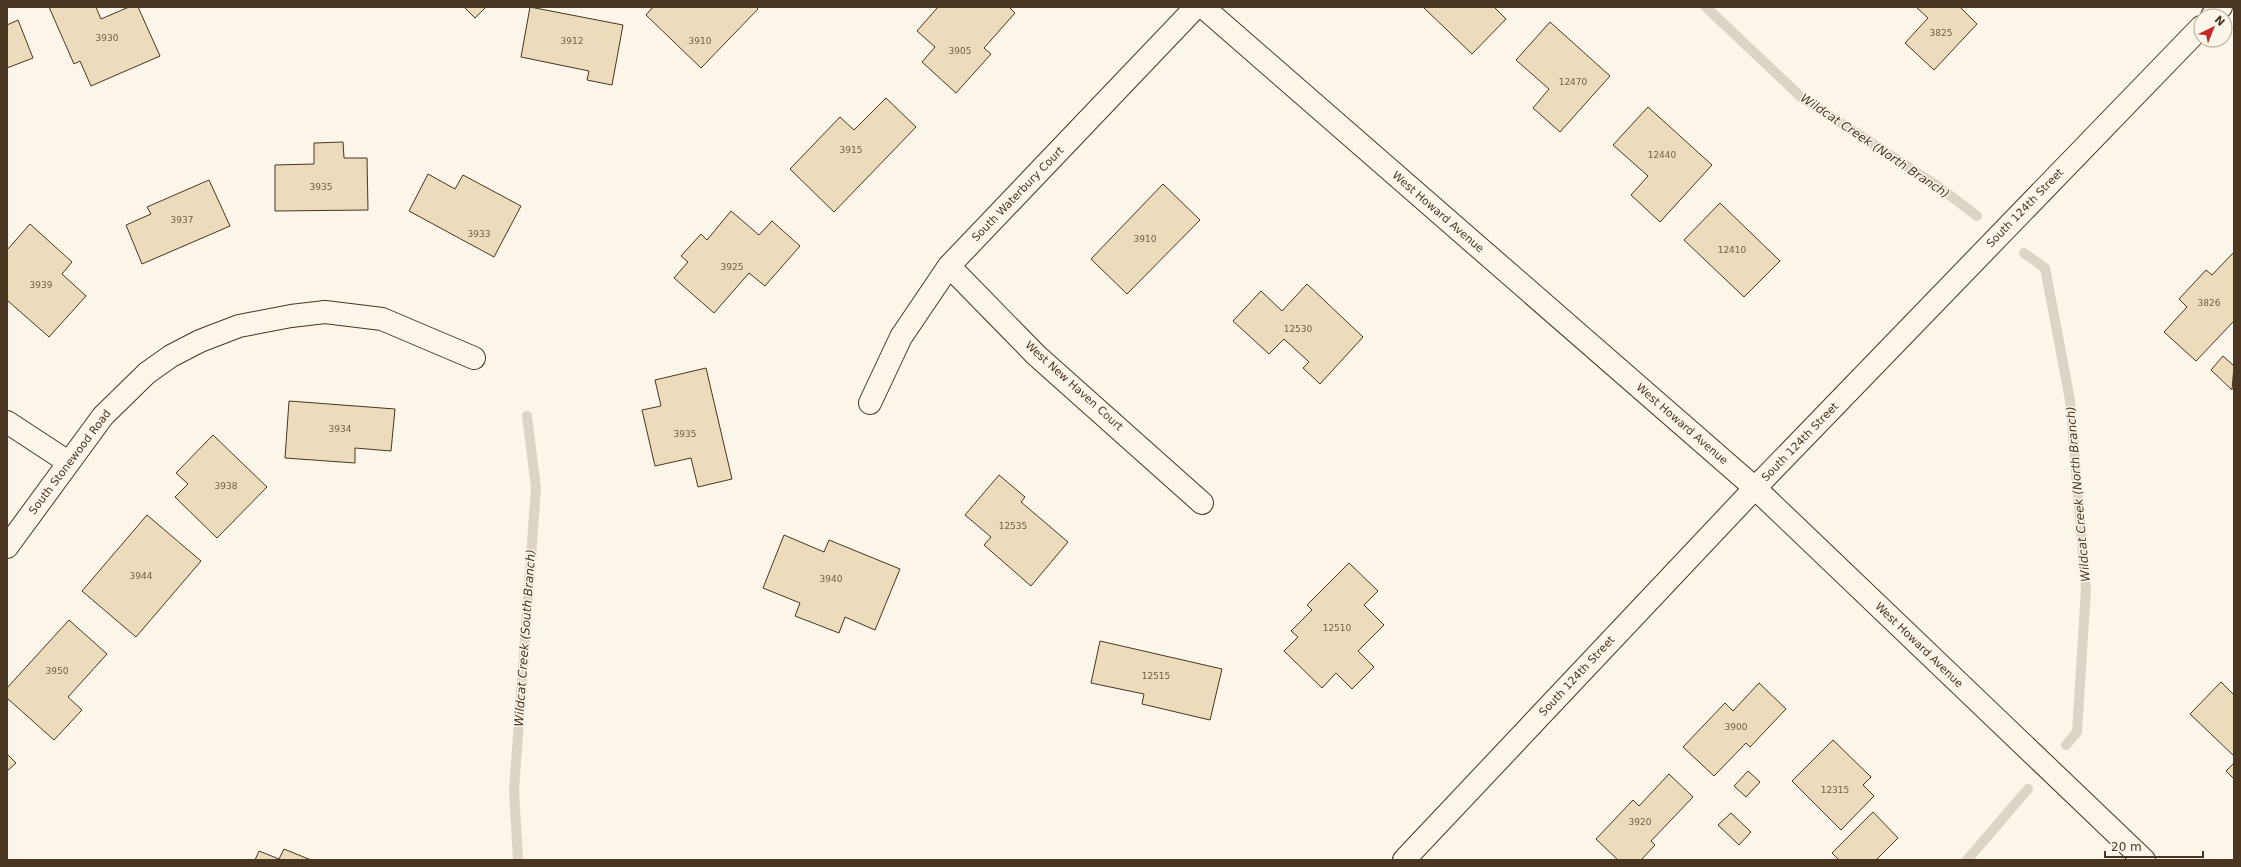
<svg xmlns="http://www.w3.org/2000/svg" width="2241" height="867" viewBox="0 0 2241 867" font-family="'DejaVu Sans',sans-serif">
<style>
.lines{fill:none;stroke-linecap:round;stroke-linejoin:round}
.stream{stroke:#dcd4c6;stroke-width:10}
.building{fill:#ecdcbc;stroke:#4a3520}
.street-casing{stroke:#4a3520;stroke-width:24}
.secondary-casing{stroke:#4a3520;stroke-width:24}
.street{stroke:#fbf6e9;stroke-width:22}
.secondary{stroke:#fbf6e9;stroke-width:22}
.labels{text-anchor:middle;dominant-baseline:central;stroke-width:3;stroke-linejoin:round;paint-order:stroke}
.number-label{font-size:9px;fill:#725f47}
.street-label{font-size:11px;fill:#4a3520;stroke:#fbf6e9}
.water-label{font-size:12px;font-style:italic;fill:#4a3520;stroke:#fbf6e9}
</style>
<rect width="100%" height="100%" fill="#fbf6e9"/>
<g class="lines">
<g class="stream">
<path d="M1706,7L1801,97L1939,187L1977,216"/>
<path d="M2024,253L2045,268L2070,400L2086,589L2077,732L2066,745"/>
<path d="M518,860L514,790L536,488L527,416"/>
<path d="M1967,860L2028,789"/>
</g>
</g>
<g class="building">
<path d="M49,7H96L101,19L129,7H138L160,56L91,86L80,61L74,64Z"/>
<path d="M464,7H486L475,18Z"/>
<path d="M530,7L623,25L612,85L587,80L589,71L521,57Z"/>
<path d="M653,7H756L758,9L701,68L646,15Z"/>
<path d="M938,7H1009L1015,13L984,48L991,54L956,93L922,62L935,47L917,31Z"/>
<path d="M1423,7H1494L1506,19L1472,54Z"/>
<path d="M1916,7H1960L1977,24L1934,70L1905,43L1928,18Z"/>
<path d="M18,20L33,58L7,68V25Z"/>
<path d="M1550,22L1610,76L1560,132L1533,108L1549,89L1516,60Z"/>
<path d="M886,98L916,127L834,212L790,169L840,117L854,130Z"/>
<path d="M1648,107L1712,165L1660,222L1631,195L1648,176L1613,145Z"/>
<path d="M343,142L344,158H367L368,210L275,211V165L314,164V143Z"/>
<path d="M428,174L455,189L463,175L521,206L494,257L409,211Z"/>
<path d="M209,180L230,226L142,264L126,225L151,214L147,207Z"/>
<path d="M1163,184L1200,220L1127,294L1091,259Z"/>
<path d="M1720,203L1780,261L1744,297L1684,240Z"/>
<path d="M731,211L759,235L772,221L800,246L765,286L749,273L714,313L674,278L688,262L681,256L701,234L707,240Z"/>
<path d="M30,224L72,262L62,274L86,296L49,337L7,300V250Z"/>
<path d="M2234,252V321L2196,361L2164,332L2187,307L2179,299L2206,270L2212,275Z"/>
<path d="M1307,284L1363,337L1320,384L1303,368L1309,362L1284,339L1269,354L1233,321L1261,291L1282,311Z"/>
<path d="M2223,356L2234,366L2232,390L2211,370Z"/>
<path d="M706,368L732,479L698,487L691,458L655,466L642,410L661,406L655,380Z"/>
<path d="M289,401L395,409L391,451L355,448V463L285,458Z"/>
<path d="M213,435L267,487L217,538L175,497L188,484L176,473Z"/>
<path d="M999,475L1025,497L1021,502L1068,542L1031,586L984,545L991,537L965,515Z"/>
<path d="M147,515L201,561L136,637L82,591Z"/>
<path d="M784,535L824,552L829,540L900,569L875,630L845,617L839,633L795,616L800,603L763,588Z"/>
<path d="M1349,563L1378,591L1364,605L1384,625L1358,651L1374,667L1352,689L1336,673L1322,688L1284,651L1298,637L1291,631L1312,610L1307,605Z"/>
<path d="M69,620L107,654L68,697L82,710L54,740L7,698V688Z"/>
<path d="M1100,641L1222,669L1210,720L1142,704L1144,694L1091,683Z"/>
<path d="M2221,682L2234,695V756L2190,714Z"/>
<path d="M1759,683L1786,709L1750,747L1746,743L1714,776L1683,747L1725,703L1733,711Z"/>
<path d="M1833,740L1871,777L1863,785L1874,796L1841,830L1792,781Z"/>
<path d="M7,754L16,763L7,771Z"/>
<path d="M2234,763V779L2226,771Z"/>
<path d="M1748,771L1760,782L1746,797L1734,786Z"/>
<path d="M1669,774L1693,797L1651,841L1655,845L1641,860H1618L1596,839L1633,800L1639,806Z"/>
<path d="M1873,812L1898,838L1876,860H1839L1832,853Z"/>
<path d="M1731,813L1751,832L1739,845L1718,825Z"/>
<path d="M284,849L311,860H255L259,851L279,859Z"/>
</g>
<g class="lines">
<defs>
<g id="street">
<path d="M949,266L1036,355L1202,503"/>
<path d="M870,403L901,337L949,266L1196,7"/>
<path d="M7,422L68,462"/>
<path d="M7,547L103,416L147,373L171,356L200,341L239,326L291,316L325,312L382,319L474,358"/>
</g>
<g id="secondary">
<path d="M1203,7L1755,488L2144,860"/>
<path d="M2212,16L2221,7"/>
<path d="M1404,860L1755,488L2201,27"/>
</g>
</defs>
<use href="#street" class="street-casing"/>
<use href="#secondary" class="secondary-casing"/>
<use href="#street" class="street"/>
<use href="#secondary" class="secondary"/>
</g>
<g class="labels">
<g class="number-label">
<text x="1941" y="33">3825</text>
<text x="107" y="38">3930</text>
<text x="572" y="41">3912</text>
<text x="700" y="41">3910</text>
<text x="960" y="51">3905</text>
<text x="1573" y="82">12470</text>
<text x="851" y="150">3915</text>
<text x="1662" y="155">12440</text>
<text x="321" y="187">3935</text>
<text x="182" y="220">3937</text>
<text x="479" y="234">3933</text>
<text x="1145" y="239">3910</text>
<text x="1732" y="250">12410</text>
<text x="732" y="267">3925</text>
<text x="41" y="285">3939</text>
<text x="2209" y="303">3826</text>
<text x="1298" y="329">12530</text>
<text x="340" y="429">3934</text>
<text x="685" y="434">3935</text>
<text x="226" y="486">3938</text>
<text x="1013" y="526">12535</text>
<text x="141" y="576">3944</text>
<text x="831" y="579">3940</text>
<text x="1337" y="628">12510</text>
<text x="57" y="671">3950</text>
<text x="1156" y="676">12515</text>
<text x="1736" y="727">3900</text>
<text x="1835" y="790">12315</text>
<text x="1640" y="822">3920</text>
</g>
<g class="street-label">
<text transform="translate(1018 194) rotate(-46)">South Waterbury Court</text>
<text transform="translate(2025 208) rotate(-46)">South 124th Street</text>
<text transform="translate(1438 212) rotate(41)">West Howard Avenue</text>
<text transform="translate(1074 386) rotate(42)">West New Haven Court</text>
<text transform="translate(1682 424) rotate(41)">West Howard Avenue</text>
<text transform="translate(1800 442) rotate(-46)">South 124th Street</text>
<text transform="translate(70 462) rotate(-53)">South Stonewood Road</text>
<text transform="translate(1919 645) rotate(44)">West Howard Avenue</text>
<text transform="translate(1577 676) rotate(-47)">South 124th Street</text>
</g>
<g class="water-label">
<text transform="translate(1875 146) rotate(34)">Wildcat Creek (North Branch)</text>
<text transform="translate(2078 494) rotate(-95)">Wildcat Creek (North Branch)</text>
<text transform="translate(525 638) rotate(-86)">Wildcat Creek (South Branch)</text>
</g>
</g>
<rect width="2241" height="867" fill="none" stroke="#4a3520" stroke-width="16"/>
<g transform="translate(2213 28) rotate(43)"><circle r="19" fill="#fbf6e9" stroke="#b4a999"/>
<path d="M0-3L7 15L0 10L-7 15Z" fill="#c62828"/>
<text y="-6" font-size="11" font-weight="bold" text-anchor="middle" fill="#4a3520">N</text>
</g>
<path d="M2105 851v6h98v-6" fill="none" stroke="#4a3520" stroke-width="2"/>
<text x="2111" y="851" font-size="12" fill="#4a3520" stroke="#fbf6e9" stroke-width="3" paint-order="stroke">20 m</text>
</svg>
